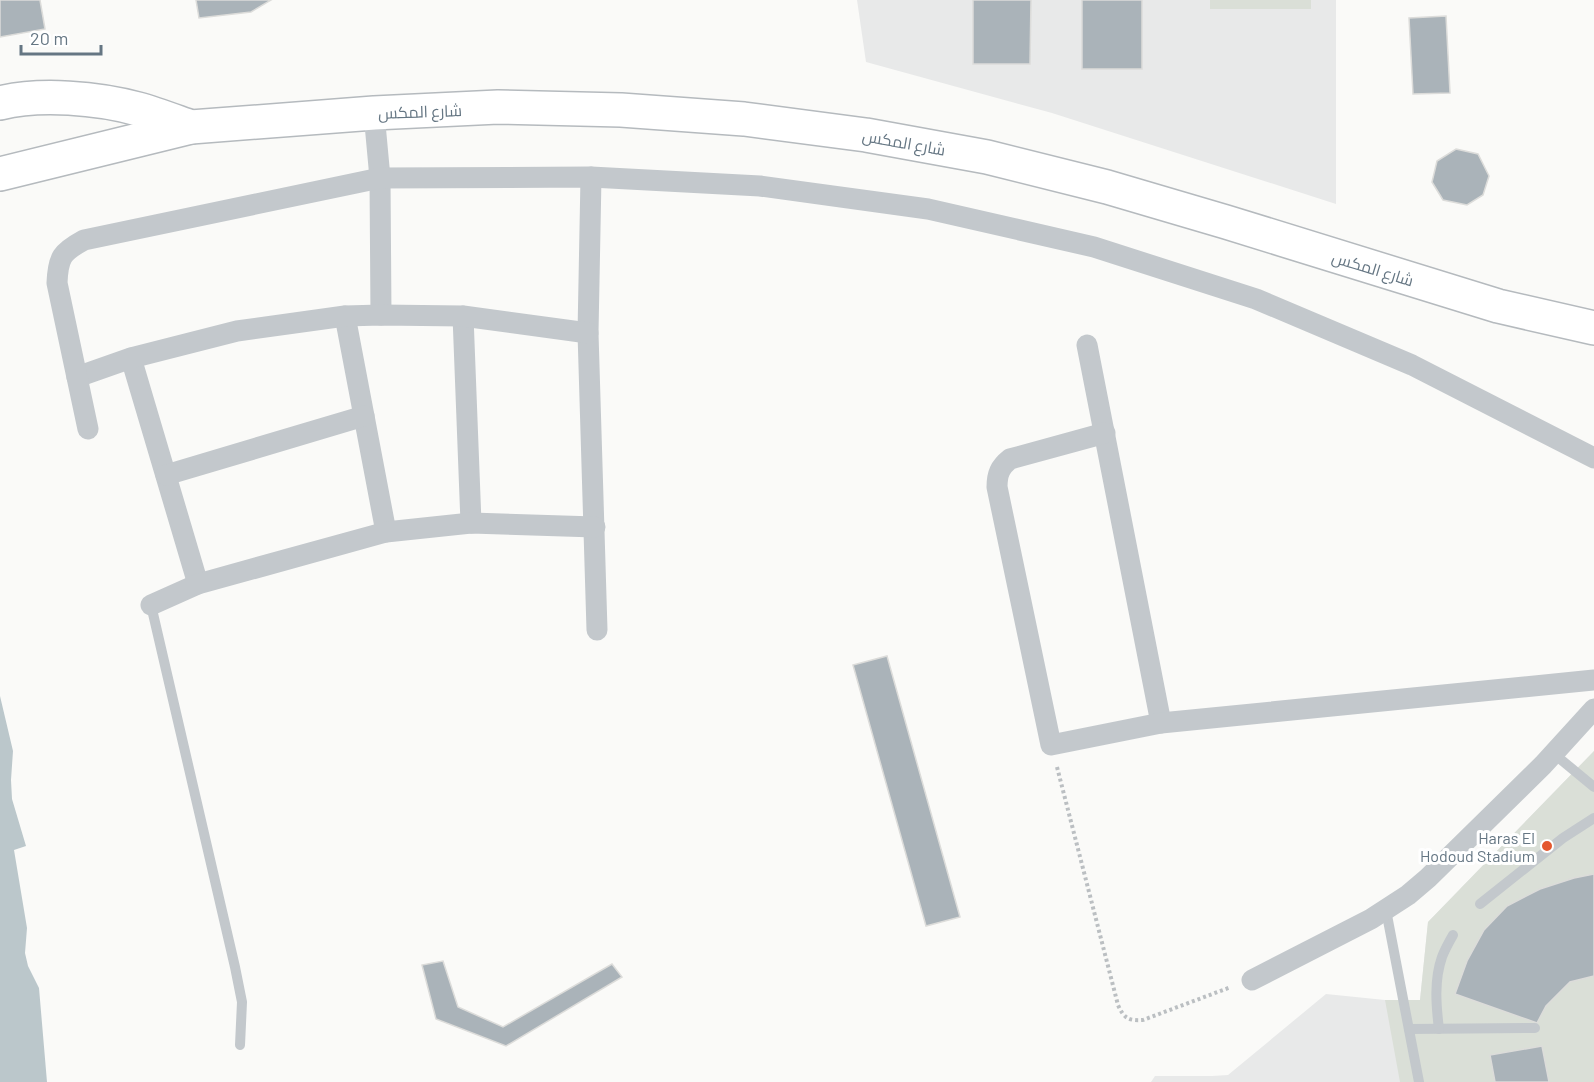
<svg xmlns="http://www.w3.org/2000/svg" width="1594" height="1082" viewBox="0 0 1594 1082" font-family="Barlow,Cairo,sans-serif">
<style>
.built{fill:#e8e9e9}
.green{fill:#dadfd7}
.water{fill:#bbc7cb}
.building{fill:#aab3b9;stroke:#dcdcda;stroke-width:1.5}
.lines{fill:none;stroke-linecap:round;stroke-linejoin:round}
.primary-casing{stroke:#b5babe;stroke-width:36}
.path{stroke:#bbbfc2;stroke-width:4;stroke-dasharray:3 3;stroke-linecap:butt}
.service{stroke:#c3c8cc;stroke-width:10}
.minor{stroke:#c3c8cc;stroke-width:21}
.primary{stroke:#fff;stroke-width:33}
.poi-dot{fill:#e4572e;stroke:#fff;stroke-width:2}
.labels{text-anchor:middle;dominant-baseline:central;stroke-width:6;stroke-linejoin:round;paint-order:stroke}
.street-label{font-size:16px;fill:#657683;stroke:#fff}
.poi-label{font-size:16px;fill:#657683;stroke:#fff;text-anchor:end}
</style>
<rect width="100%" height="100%" fill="#fafaf8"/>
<g class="built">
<path d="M857,0H1336V204L1052,113L866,62Z"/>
<path d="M1594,751V1082H1151L1155,1076H1212L1228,1075L1326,994L1385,1000H1420L1428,922Z"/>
</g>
<g class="green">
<rect x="1210" y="0" width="101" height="9"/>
<path d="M1594,751V1082H1400L1385,1000H1420L1428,922Z"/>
</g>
<path class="water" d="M0,696L13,751L11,780L12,799L26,846L14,850L27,928L25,953L28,966L39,988L47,1082H0Z"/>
<g class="building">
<path d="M0,0H40L45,29L0,37Z"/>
<path d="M196,0H271L251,12L199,18Z"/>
<path d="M973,0H1031L1030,64H973Z"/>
<rect x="1082" y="0" width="60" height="69"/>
<path d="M1446,16L1450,93L1413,94L1409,18Z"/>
<path d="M1456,149L1478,154L1489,176L1483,195L1467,205L1443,200L1432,182L1437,161Z"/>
<path d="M887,656L960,917L926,926L853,665Z"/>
<path d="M1594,874V976L1570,982L1546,1006L1537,1023L1455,994L1467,961L1484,930L1507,906L1540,889L1574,878Z"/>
<path d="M443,961L458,1007L503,1027L612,964L622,977L506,1046L436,1019L422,965Z"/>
<path d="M1542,1046L1549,1082H1495L1490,1055Z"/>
</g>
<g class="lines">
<defs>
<g id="primary">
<path d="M0,103C40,93 98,98 138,109C156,114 174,121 191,127"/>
<path d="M0,174L191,127L374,113L498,107L621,110L744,119L866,135L987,157L1107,187L1226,222L1498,306L1594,328"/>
</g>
</defs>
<use href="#primary" class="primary-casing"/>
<path class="path" d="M1057,767L1118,1005C1124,1018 1128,1021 1143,1020L1231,987"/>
<g class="service">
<path d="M151,605L235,967L242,1002L240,1045"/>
<path d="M1553,753L1594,787"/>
<path d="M1480,904L1563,838L1594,818"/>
<path d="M1386,910L1419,1082"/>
<path d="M1409,1029L1535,1028"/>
<path d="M1439,1029C1436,1005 1434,980 1442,957C1445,949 1449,942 1453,935"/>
</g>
<g class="minor">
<path d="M374,113L380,178L381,315"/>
<path d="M591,177L588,333L597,630"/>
<path d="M345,316L386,532"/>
<path d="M463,316L471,523"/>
<path d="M1087,345L1161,723"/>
<path d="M131,358L198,584"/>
<path d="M77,377L131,358L237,331L345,316L381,315L463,316L588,333"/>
<path d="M88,429L57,283C58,257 62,252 84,240L380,178L591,177L760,186L928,209L1094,247L1256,299L1412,365L1594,458"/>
<path d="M1105,433L1010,459C1000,467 997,474 997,487L1051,745L1161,723L1594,680"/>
<path d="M166,475L364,416"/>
<path d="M151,605L198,584L386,532L471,523L595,527"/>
<path d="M1252,980L1371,919L1408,895L1428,878L1543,765L1594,709"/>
</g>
<use href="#primary" class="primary"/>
</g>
<circle class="poi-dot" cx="1547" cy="846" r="6"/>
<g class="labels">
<g class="street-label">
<text transform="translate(420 111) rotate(-2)">شارع المكس</text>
<text transform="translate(904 142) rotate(10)">شارع المكس</text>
<text transform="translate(1373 268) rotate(17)">شارع المكس</text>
</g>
<g class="poi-label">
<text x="1535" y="837">Haras El<tspan x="1535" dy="18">Hodoud Stadium</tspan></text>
</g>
</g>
<path d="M21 45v9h80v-9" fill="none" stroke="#657683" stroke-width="3"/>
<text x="30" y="45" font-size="18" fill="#657683" stroke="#ffffff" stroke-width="4.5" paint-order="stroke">20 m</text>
</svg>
